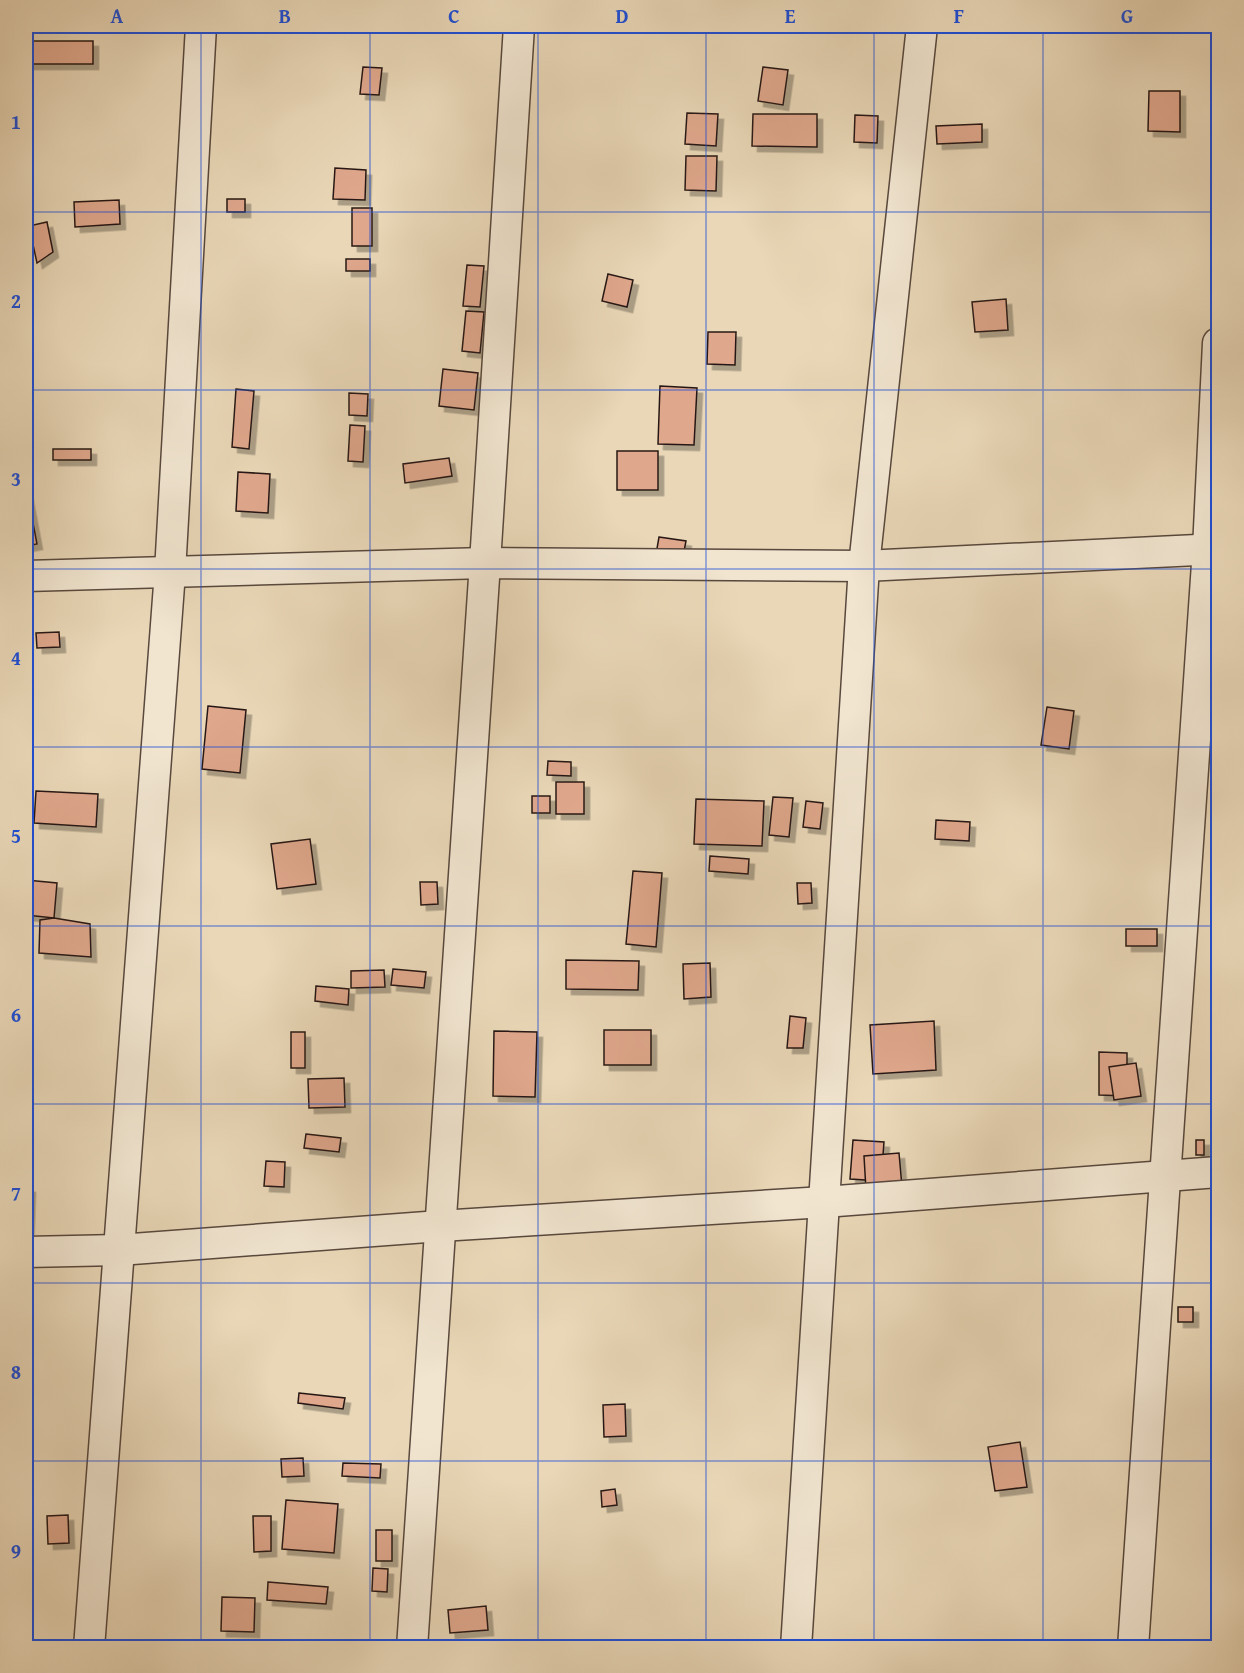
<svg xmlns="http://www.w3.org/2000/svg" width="1244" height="1673" viewBox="0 0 1244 1673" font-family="'Gentium Book Plus',serif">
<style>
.building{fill:#dfa78c;stroke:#281914;stroke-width:1.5;filter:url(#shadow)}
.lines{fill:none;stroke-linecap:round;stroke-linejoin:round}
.minor-casing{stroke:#58483d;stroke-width:33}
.minor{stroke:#f1e5d0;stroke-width:30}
.grid{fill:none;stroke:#1d4ed8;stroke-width:1.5;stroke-opacity:0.55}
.neatline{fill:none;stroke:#1d4ed8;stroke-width:2}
.grid-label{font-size:20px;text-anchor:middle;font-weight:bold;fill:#1d4ed8}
</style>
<defs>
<filter id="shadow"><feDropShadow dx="5.5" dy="5.5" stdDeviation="0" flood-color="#0004"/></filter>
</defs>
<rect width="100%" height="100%" fill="#e9d7b7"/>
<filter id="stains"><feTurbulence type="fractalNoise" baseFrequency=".00333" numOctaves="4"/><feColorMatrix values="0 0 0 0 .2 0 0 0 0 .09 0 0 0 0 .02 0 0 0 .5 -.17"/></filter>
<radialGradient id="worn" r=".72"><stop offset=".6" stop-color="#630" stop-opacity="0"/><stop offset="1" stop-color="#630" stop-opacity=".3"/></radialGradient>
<g class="building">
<rect x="26" y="41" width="67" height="23"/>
<path d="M363,67L382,68L379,95L360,94Z"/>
<path d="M763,67L788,70L783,105L758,101Z"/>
<path d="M1149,91H1180V132L1148,131Z"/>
<path d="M687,113L718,114L716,146L685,144Z"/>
<path d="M753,114H817V147L752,146Z"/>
<path d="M855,115L878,116L877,143L854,142Z"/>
<path d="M982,124V142L937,144L936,126Z"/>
<path d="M686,156H717L716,191L685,190Z"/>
<path d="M335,168L366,170L365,200L333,199Z"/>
<rect x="227" y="199" width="18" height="13"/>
<path d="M119,200L120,224L75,227L74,202Z"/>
<rect x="352" y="208" width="20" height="38"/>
<path d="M47,222L53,252L37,263L29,226Z"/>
<rect x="346" y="259" width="24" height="12"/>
<path d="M467,265L484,266L480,307L463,306Z"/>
<path d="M608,274L633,280L627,307L602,301Z"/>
<path d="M1006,299L1008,330L975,332L972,302Z"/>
<path d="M466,311L484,312L480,353L462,351Z"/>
<path d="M708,332H736L735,365L707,364Z"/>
<path d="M443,369L478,373L474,410L439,406Z"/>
<path d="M660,386L697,388L694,445L658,444Z"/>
<path d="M236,389L254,391L249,449L232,447Z"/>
<path d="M349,393L368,394L367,416L349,415Z"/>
<path d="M350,425L365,426L363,462L348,461Z"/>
<rect x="53" y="449" width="38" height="11"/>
<rect x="617" y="451" width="41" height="39"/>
<path d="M449,458L452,476L405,483L403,464Z"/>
<path d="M238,472L270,474L268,513L236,511Z"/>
<path d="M26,486L37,544L26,546Z"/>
<path d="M659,537L686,541L683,557L656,554Z"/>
<path d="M59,632L60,647L37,648L36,633Z"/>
<path d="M208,706L246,710L240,773L202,769Z"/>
<path d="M1047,707L1074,711L1069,749L1041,745Z"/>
<path d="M548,761L571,762V776L547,775Z"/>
<rect x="556" y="782" width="28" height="32"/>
<path d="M36,791L98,794L96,827L34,823Z"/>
<rect x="532" y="796" width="18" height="17"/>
<path d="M773,797L793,798L789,837L769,835Z"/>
<path d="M696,799L764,801L762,846L694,844Z"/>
<path d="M806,801L823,803L820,829L803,827Z"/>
<path d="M936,820L970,822L969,841L935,839Z"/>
<path d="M310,839L316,884L277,889L271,844Z"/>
<path d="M710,856L749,859L748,874L709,871Z"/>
<path d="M633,871L662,873L656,947L626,944Z"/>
<path d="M26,880L57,883L54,918L26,915Z"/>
<path d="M420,882H437L438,904L421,905Z"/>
<path d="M797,883H811L812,903L798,904Z"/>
<path d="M54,918L90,924L91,957L39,953L40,920Z"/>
<rect x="1126" y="929" width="31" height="17"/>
<path d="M566,960L639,961L638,990L566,989Z"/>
<path d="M710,963L711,997L684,999L683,964Z"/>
<path d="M393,969L426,972L424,988L391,985Z"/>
<path d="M384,970L385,987L351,988V971Z"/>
<path d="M316,986L349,989L348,1005L315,1001Z"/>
<path d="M790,1016L806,1018L803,1048H787Z"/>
<path d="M934,1021L936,1070L873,1074L870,1025Z"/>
<rect x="604" y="1030" width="47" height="35"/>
<path d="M494,1031L537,1032L535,1097L493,1096Z"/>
<rect x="291" y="1032" width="14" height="36"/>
<path d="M1099,1052L1127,1053V1096L1099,1095Z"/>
<path d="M1136,1063L1141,1096L1114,1100L1109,1067Z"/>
<path d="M344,1078L345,1107L309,1108L308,1079Z"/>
<path d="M306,1134L341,1138L339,1152L304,1148Z"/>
<path d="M853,1140L884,1142L881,1181L850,1179Z"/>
<rect x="1196" y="1140" width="8" height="15"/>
<path d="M899,1153L902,1187L866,1190L864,1156Z"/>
<path d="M266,1161L285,1162L284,1187L264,1186Z"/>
<path d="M26,1187H30L28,1240H26Z"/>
<rect x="1178" y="1307" width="15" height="15"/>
<path d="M299,1393L345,1398L343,1409L298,1403Z"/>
<path d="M625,1404L626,1436L604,1437L603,1405Z"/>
<path d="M1020,1442L1027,1487L995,1491L988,1447Z"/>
<path d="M303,1458L304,1476L282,1477L281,1459Z"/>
<path d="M343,1463L381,1464L380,1478L342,1476Z"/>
<path d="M615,1489L617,1505L602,1507L601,1491Z"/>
<path d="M286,1500L338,1504L334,1553L282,1549Z"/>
<path d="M68,1515L69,1543L48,1544L47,1516Z"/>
<path d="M253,1516H271V1551L254,1552Z"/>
<rect x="376" y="1530" width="16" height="31"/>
<path d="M373,1568L388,1569L387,1592L372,1591Z"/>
<path d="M268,1582L328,1587L326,1604L267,1600Z"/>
<path d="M222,1597L255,1598L254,1632L221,1631Z"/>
<path d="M486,1606L488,1630L450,1633L448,1610Z"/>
</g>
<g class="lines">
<defs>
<g id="minor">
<path d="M26,576L485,563L864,566L1218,549"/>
<path d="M26,1252L119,1250L440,1226L824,1202L1218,1172"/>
<path d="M89,1648L170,572L201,26"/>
<path d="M412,1648L485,563L519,26"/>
<path d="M796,1648L864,566L922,26"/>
<path d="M1133,1648L1208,549L1218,343"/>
</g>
</defs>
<use href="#minor" class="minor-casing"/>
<use href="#minor" class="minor"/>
</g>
<path class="grid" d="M201,26V1648M370,26V1648M538,26V1648M706,26V1648M874,26V1648M1043,26V1648M26,212H1218M26,390H1218M26,569H1218M26,747H1218M26,926H1218M26,1104H1218M26,1283H1218M26,1461H1218"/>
<rect width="1244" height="1673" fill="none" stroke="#e9d7b7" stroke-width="66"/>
<rect x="33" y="33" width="1178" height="1607" class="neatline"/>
<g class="grid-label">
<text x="117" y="23">A</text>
<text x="285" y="23">B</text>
<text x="454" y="23">C</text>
<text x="622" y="23">D</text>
<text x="790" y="23">E</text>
<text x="959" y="23">F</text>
<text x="1127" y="23">G</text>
<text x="16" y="129">1</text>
<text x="16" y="308">2</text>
<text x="16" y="486">3</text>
<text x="16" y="665">4</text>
<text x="16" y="843">5</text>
<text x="16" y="1022">6</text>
<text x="16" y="1200">7</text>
<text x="16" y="1379">8</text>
<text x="16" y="1558">9</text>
</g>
<rect width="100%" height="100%" filter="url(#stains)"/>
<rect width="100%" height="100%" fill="url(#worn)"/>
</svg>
